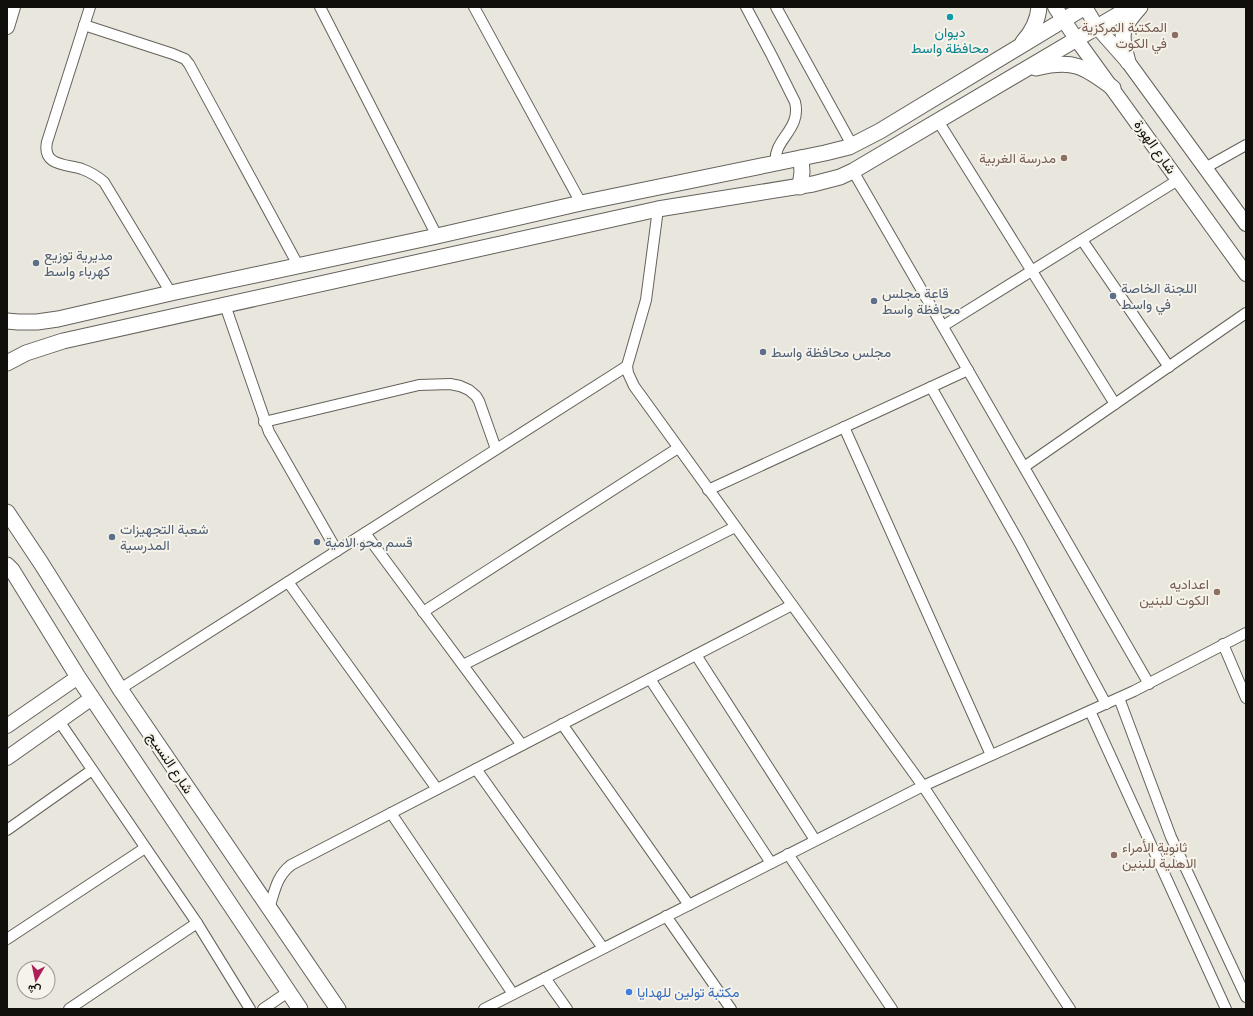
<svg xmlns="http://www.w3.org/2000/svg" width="1253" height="1016" viewBox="0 0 1253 1016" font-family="'Zilla Slab',Vazirmatn,serif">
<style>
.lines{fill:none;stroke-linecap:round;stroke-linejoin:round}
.street-casing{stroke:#65625b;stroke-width:12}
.secondary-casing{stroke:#65625b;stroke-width:16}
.primary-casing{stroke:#65625b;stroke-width:17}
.street{stroke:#fff;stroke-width:10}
.secondary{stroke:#fff;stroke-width:14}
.primary{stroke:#fff;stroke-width:15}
.culture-dot{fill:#0f9aa8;stroke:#f6f3eb;stroke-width:1.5}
.education-dot{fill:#8d6e63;stroke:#f6f3eb;stroke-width:1.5}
.service-dot{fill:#5c6f8a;stroke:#f6f3eb;stroke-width:1.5}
.shop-dot{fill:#3f7fe0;stroke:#f6f3eb;stroke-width:1.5}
.labels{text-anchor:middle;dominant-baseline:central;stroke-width:4;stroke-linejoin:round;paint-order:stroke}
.education-label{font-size:14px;fill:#785e54;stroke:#f6f3eb;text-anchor:end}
.culture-label{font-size:14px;fill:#0d838f;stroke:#f6f3eb}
.street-label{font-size:14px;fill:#100f0c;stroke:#f6f3eb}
.service-label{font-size:14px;fill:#4e5e75;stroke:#f6f3eb;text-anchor:start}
.shop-label{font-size:14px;fill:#366cbe;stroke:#f6f3eb;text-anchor:start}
</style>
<rect width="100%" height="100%" fill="#e9e6de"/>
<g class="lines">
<defs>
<g id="street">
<path d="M90,7L47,142C42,166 66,164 82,169C90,172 97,176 104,182L171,293"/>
<path d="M320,7L437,236"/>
<path d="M474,7L581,203"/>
<path d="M746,7L772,56L795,102C802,130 772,140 776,163"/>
<path d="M776,7L852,145"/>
<path d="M84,25L173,54L185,59L189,64L298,265"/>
<path d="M938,121L1115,404"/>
<path d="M1205,168L1246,145"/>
<path d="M853,171L1149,684"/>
<path d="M658,209L646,300L627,366L628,373L634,386L923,786L1070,1009"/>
<path d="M1082,240L1169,367"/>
<path d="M225,305L269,432L337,551"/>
<path d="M943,326L1178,180"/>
<path d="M931,387L1020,544L1106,704"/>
<path d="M264,422L419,385L450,384L460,386L469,390L476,396L479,401L496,449"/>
<path d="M844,427L991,755"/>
<path d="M1024,467L1246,313"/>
<path d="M708,490L968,370"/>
<path d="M365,533L522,745"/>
<path d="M288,582L437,789"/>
<path d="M423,612L678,448"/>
<path d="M1223,644L1246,698"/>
<path d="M696,655L815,840"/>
<path d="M463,665L735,527"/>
<path d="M650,679L771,863"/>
<path d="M120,689L627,366"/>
<path d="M1119,698L1171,837L1246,997"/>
<path d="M1090,711L1226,1009"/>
<path d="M59,721L197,923L250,1009"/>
<path d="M562,724L689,905"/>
<path d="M476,769L603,948"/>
<path d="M391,813L513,994"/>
<path d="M7,830L92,770"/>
<path d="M788,854L892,1009"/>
<path d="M269,908C275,891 276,877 291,865L792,605"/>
<path d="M666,916L731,1009"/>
<path d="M7,939L145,848"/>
<path d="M545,978L567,1009"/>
<path d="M69,1009L197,923"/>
<path d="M263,1009L288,992"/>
<path d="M484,1009L923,786L1134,691L1246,633"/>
</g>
<g id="secondary">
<path d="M1055,7L1077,40L1246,274"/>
<path d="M1085,7L1097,27L1128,62L1246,224"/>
<path d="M7,27L13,7"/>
<path d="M7,726L78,677"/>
<path d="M7,758L92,698"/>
</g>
<g id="primary">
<path d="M1023,42C1032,32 1038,20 1039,7"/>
<path d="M1128,62C1120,34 1120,29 1140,7"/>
<path d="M1036,68C1073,59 1084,66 1113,88"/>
<path d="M800,187L802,172L801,158"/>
<path d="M7,321L18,322H37L58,319L171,293L437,236L581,203L825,153L849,147L880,131L1085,7"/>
<path d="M7,363L26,353L63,341L658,209L813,184L840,177L853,171L1131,7"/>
<path d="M7,512L41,563L120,689L338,1009"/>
<path d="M7,565L12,570L78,677L300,1009"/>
</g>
</defs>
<use href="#street" class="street-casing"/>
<use href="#secondary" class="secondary-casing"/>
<use href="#primary" class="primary-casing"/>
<use href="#street" class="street"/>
<use href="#secondary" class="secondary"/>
<use href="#primary" class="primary"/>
</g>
<circle class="culture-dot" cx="950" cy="17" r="4"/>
<g class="education-dot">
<circle cx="1175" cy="35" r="4"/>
<circle cx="1064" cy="158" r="4"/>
<circle cx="1217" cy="592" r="4"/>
<circle cx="1114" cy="855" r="4"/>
</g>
<g class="service-dot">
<circle cx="36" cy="263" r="4"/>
<circle cx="1113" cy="296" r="4"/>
<circle cx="874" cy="301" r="4"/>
<circle cx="763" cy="352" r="4"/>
<circle cx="112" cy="537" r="4"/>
<circle cx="317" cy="542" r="4"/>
</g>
<circle class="shop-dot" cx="629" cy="992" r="4"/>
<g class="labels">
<g class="education-label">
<text x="1167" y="27">المكتبة المركزية<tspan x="1167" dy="16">في الكوت</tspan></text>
<text x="1056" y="158">مدرسة الغربية</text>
<text x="1209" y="584">اعداديه<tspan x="1209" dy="16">الكوت للبنين</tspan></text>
<text x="1122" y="847" text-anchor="start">ثانوية الأمراء<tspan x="1122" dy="16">الاهلية للبنين</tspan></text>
</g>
<g class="culture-label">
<text x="950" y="32">ديوان<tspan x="950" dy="16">محافظة واسط</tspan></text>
</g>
<g class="street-label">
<text transform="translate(1155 147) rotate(55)">شارع الهورة</text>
<text transform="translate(170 763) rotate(56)">شارع النسيج</text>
</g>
<g class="service-label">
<text x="44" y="255">مديرية توزيع<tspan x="44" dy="16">كهرباء واسط</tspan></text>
<text x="1121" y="288">اللجنة الخاصة<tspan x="1121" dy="16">في واسط</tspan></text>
<text x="882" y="293">قاعة مجلس<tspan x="882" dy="16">محافظة واسط</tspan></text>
<text x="771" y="352">مجلس محافظة واسط</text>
<text x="120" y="529">شعبة التجهيزات<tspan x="120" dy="16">المدرسية</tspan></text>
<text x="325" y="542">قسم محو الامية</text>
</g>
<g class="shop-label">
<text x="637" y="992">مكتبة تولين للهدايا</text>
</g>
</g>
<rect width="1253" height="1016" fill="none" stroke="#100f0c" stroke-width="16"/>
<g transform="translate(36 980) rotate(189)"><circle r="19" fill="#f6f3eb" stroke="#9a9892"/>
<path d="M0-3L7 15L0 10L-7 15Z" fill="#ad1f59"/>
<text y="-6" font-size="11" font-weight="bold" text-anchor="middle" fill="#100f0c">ش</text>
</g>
</svg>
